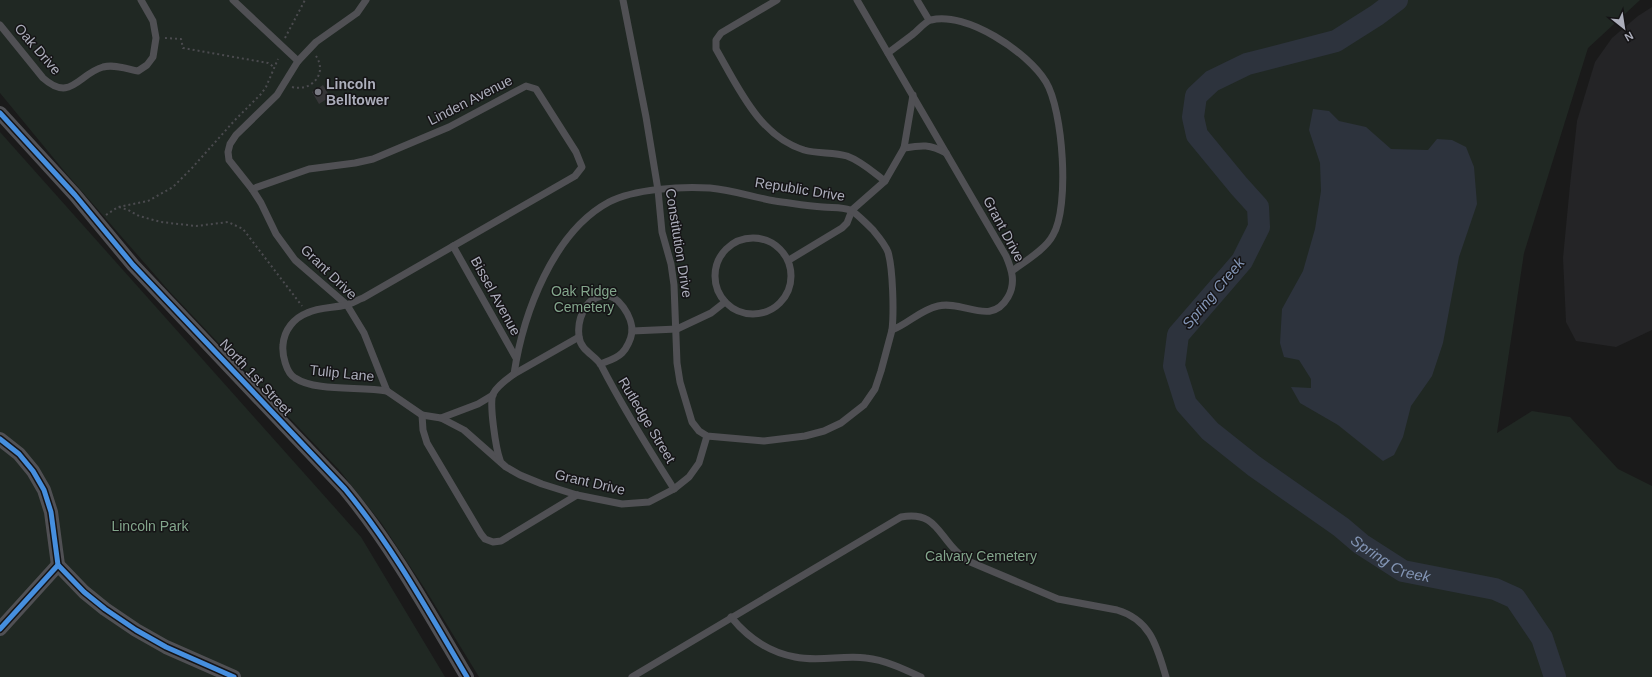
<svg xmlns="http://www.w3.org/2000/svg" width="1652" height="677" viewBox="0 0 1652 677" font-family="Arial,sans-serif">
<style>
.built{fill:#242426}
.green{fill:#202823}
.water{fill:#2d333d}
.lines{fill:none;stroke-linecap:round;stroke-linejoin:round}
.river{stroke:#2d333d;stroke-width:22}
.building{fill:#363638}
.path{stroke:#4b4b4f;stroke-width:2;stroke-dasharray:2 3;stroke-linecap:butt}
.lane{stroke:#505054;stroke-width:7}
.street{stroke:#505054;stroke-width:14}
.cycleway-casing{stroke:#151416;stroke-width:8}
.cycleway{stroke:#468fdf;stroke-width:5}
.poi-dot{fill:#797a83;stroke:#151416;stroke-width:1.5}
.labels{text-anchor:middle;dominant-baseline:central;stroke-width:3;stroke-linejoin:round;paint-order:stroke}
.street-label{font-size:14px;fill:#acaebb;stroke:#151416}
.poi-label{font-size:14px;font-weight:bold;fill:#acaebb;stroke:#151416;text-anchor:start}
.park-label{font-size:14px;fill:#83a68c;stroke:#151416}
.water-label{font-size:15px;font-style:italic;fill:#8395b5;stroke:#151416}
</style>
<rect width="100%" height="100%" fill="#1a1a1a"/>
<path class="built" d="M1652,7V330L1616,347L1576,341L1566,322L1563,258L1570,185L1577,121L1595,62L1612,38L1638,16Z"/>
<g class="green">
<path d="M0,0H1640L1588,48L1524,253L1497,433L1532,411L1570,417L1618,469L1652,486V677H479L425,589L382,524L340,471L169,291L65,172L0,93Z"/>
<path d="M0,132L361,537L445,677H0Z"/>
</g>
<path class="water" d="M1313,109L1329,111L1339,121L1366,127L1391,149L1428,150L1437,139L1452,140L1466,147L1474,167L1477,204L1459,257L1443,343L1432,376L1411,406L1403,437L1394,455L1383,461L1338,425L1300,403L1291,387L1311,388V379L1299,360L1284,357L1280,343L1282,309L1303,271L1315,229L1321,191L1320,163L1309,130Z"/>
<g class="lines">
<path class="river" id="s1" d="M1397,0L1377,15L1336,41L1247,64L1212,81L1196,96L1193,117L1197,135L1239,186L1258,207L1259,227L1242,261L1178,335L1174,366L1186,404L1210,431L1254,466L1341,527L1361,544L1403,571L1495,589L1515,598L1542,638L1555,677"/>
</g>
<path class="building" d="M323,85L330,97L319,104L312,92Z"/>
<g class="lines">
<g class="path">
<path d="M165,38L181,39L183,48L268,63L274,67"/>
<path d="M285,38L305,0"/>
<path d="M292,87C311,92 328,74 316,56"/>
<path d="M119,207L128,210L139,216L161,222L196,226L228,222L243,229L302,306"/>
<path d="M106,215L118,207L148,201L173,187L192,168L235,120L261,94L266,87L278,59"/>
</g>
<g class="lane">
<path d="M233,0L298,61"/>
<path d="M366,0L357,13L316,42L298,61L277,95L236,135L230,144L228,152L229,160L252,189L261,203L276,234L295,260L347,305L364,333L387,391L422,415L441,418L464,430L506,467L520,475L542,484L577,495L622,504L649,502L674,489L689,477L699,463L707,436"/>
<path d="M623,0L646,117L658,190L662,232L671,264L674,285L677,363L680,382L692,422L699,431L707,436L764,441L805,436L824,431L841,423L864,405L875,389L881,371L892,330C908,324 920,310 938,306C964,300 991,327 1008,297C1016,283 1012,270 1006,256L857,0"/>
<path d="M777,0L721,33L716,40V49C738,87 759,136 804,150C818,154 833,152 847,156C861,161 873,172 885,181"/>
<path d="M917,0L929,20"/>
<path d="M0,25L43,78C71,103 78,74 103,67C115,64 127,69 138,71L147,65L153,57L156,38L153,21L141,0"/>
<path d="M888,53C896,47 904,41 912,35C918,31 924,22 931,20C966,11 1028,52 1046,82C1063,110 1070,207 1053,235C1046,249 1024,262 1012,271"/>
<path d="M904,148C922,145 930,144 946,153"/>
<path d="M252,189L309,169L355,163L373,159L449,127L526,86L536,89L576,152L582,167L575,176L363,298C357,300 352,304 346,305C333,308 319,307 307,313C294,318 284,330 283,345C282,354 286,373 295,378C316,392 361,386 387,391"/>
<circle cx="753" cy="276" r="38"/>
<path d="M453,246L516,358"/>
<path d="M789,260L842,228L847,223L852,210L885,181L904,148L913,95"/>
<path d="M632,331L677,329L711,313L725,302"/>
<path d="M600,364C608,361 616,359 622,353C627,348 631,339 632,332C633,318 618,292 602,296C584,299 577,321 579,337C581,351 595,355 601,365C623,408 648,448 674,489"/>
<path d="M514,374L579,337"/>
<path d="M422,415L423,430L427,443L481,534L485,539L493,542L501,541L577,495"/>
<path d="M441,418L478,404L493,395"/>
<path d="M500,460C496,449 489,404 493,394C497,386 507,379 514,374C523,314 553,232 609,202C634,189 682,186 710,188C732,190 753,197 775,201C791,203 807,206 823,207C832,208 842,207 850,210C854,211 869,226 873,230C878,236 885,244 888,252C893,269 894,312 892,330"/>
<path d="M731,617C748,638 768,652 795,657C818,662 843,655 866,658C885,660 904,669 921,677"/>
<path d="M632,677L901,517C934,511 937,532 956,551C960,555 964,558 968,561L1058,599L1117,610C1151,620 1157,647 1166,677"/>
</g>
<g class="street">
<path d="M0,113L75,195L133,265L345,489C393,547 429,613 467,677"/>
<path d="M0,439L19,454L33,471L44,490L51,512L58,565L84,592L105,609L136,630L166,647L234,677"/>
<path d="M0,629L58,565"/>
</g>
<defs>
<g id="cycleway">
<path d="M0,113L75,195L133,265L345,489C393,547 429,613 467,677"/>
<path d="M0,439L19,454L33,471L44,490L51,512L58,565L84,592L105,609L136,630L166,647L234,677"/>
<path d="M0,629L58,565"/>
</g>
</defs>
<use href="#cycleway" class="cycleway-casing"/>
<use href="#cycleway" class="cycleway"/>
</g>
<circle class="poi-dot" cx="318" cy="92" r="4"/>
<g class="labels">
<g class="street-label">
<text transform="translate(38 49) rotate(49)">Oak Drive</text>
<text transform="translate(470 100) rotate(-27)">Linden Avenue</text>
<text transform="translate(800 189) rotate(9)">Republic Drive</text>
<text transform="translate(1004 229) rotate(62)">Grant Drive</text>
<text transform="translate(679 243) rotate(81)">Constitution Drive</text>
<text transform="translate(329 272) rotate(44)">Grant Drive</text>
<text transform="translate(496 296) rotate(61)">Bissel Avenue</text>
<text transform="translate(342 373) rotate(6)">Tulip Lane</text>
<text transform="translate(256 377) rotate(47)">North 1st Street</text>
<text transform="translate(647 420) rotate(59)">Rutledge Street</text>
<text transform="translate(590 482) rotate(13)">Grant Drive</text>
</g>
<g class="poi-label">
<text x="326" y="84">Lincoln<tspan x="326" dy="16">Belltower</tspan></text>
</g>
<g class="park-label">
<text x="584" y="291">Oak Ridge<tspan x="584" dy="16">Cemetery</tspan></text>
<text x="150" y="526">Lincoln Park</text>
<text x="981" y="556">Calvary Cemetery</text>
</g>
<g class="water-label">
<text transform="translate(1213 293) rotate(-50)">Spring Creek</text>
<text stroke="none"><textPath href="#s1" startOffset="846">Spring Creek</textPath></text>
</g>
</g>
<g transform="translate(1624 28) rotate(150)" stroke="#151416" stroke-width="3" paint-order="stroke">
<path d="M0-3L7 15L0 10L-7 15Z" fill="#acaebb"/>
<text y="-6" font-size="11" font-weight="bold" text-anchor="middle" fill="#acaebb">N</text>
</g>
</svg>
